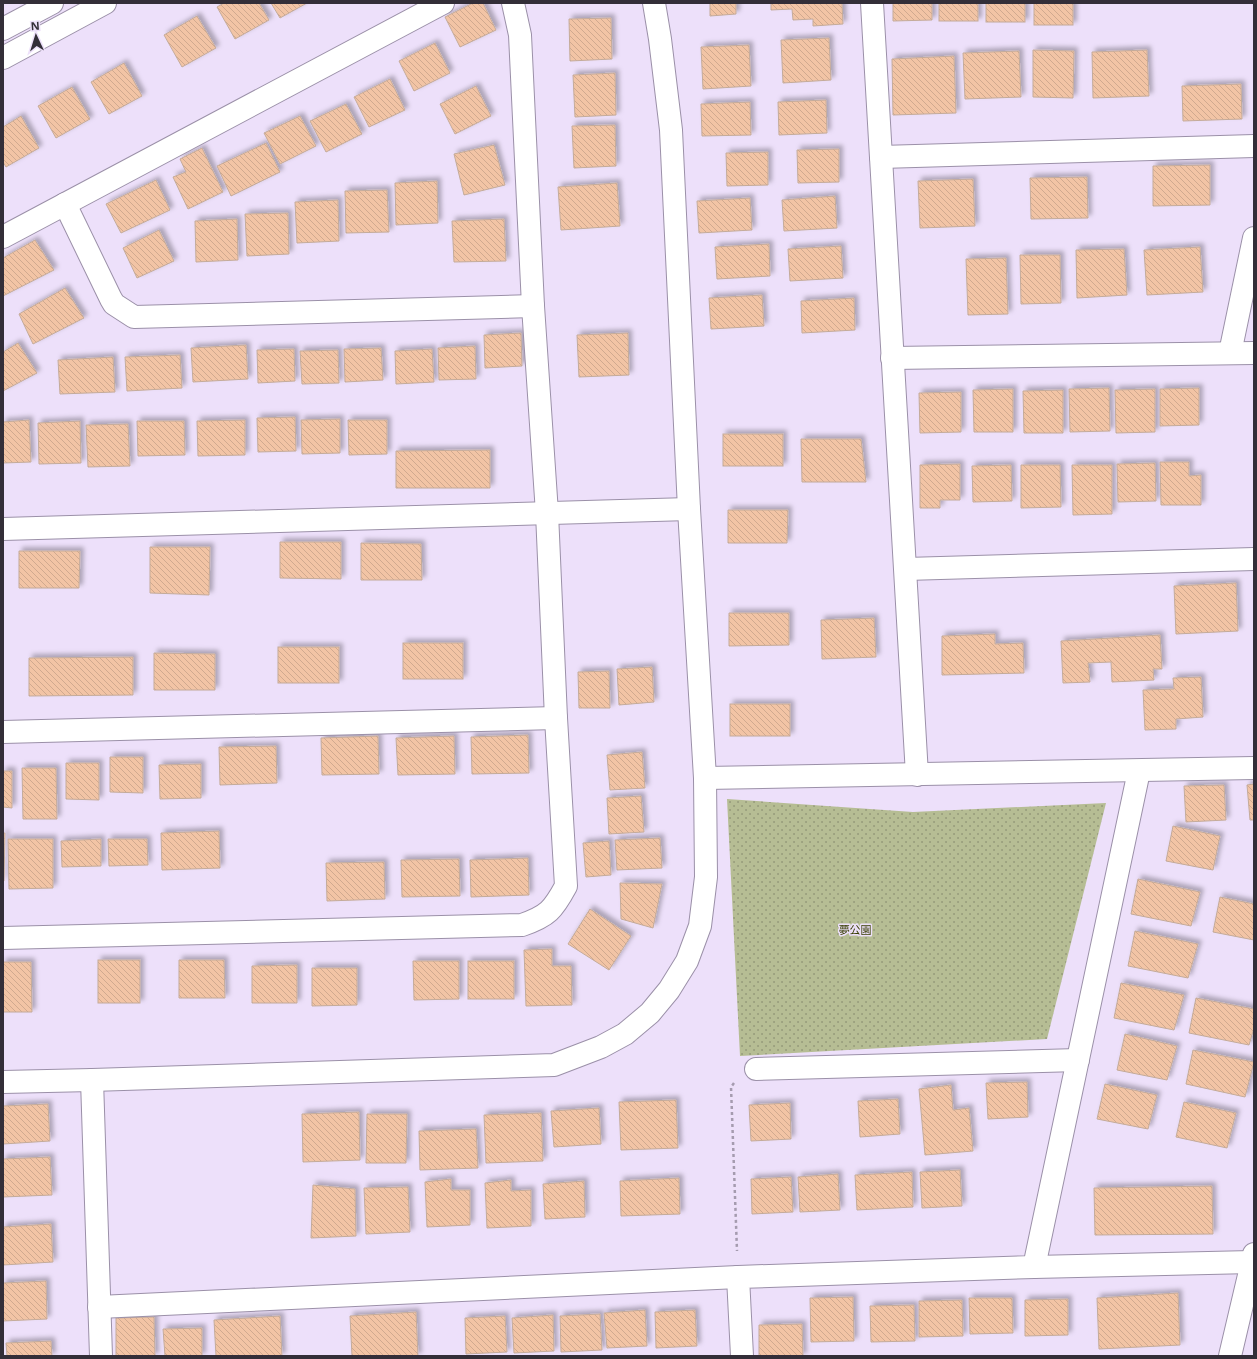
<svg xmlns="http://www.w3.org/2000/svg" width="1257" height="1359" viewBox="0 0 1257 1359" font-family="'Noto Sans','Noto Sans JP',sans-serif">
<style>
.park{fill:url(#park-dots)}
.building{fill:url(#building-back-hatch);stroke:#c4ab9a;filter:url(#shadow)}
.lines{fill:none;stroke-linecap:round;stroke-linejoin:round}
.minor-casing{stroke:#9b90a8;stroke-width:24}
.tertiary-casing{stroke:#9b90a8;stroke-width:24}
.path{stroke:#a59baf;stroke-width:2.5;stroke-dasharray:3 3;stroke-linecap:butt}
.minor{stroke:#fff;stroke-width:22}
.tertiary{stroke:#fff;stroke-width:22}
.labels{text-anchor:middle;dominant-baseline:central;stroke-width:3;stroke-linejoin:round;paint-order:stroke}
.park-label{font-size:11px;fill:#383e02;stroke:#ede0fa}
</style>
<defs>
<pattern id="park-dots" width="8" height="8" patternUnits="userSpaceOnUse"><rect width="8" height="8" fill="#b6bd94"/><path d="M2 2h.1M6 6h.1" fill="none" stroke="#959a7a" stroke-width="1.8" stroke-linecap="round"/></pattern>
<pattern id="building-back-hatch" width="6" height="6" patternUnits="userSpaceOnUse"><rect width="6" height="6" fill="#f2c4a5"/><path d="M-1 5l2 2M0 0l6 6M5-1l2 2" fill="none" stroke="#d0a98f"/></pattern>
<filter id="shadow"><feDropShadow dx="3.5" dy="-3.5" stdDeviation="2" flood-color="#0004"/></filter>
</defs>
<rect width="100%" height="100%" fill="#ede0fa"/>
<path class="park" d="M727,799L913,812L1106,803L1047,1039L740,1056Z"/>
<g class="building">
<path d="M224,3H259L269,20L235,39L217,7Z"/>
<path d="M271,3H307L280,18Z"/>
<path d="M473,3H483L496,30L460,47L445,17Z"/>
<path d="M710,3H736V14L710,16Z"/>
<path d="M771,3H842L843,24L813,26V19L793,20L792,9L771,10Z"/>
<path d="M893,3H932V20L893,21Z"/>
<rect x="939" y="3" width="39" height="18"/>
<rect x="986" y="3" width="39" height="19"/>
<rect x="1034" y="3" width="39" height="22"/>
<path d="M197,16L216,48L182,67L164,35Z"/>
<path d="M611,18L612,59L570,61L569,19Z"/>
<path d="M829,38L831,80L783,83L781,40Z"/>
<path d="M435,43L450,73L414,91L399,61Z"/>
<path d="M749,45L751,86L703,89L701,47Z"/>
<path d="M1033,50L1074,51L1073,98L1033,97Z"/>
<path d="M1147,50L1149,96L1093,98L1092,52Z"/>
<path d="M1019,51L1021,97L965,99L963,53Z"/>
<path d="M954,56L956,113L893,115L892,59Z"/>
<path d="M124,63L142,96L109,114L91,82Z"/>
<path d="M615,73L616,115L575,117L573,75Z"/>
<path d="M390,79L405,110L369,127L354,97Z"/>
<path d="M1241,84L1242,119L1183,121L1182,86Z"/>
<path d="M476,86L491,116L455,134L440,104Z"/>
<path d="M72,87L90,119L56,138L38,106Z"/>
<path d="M826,100L827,133L779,135L778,102Z"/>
<path d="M750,102L751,135L702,136L701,104Z"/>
<path d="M346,104L362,134L326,152L310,121Z"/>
<path d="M21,116L39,148L6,167L3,162V127Z"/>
<path d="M300,116L316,146L280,164L264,133Z"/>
<path d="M615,125L616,166L574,168L572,126Z"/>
<path d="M266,143L280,172L231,196L217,166Z"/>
<path d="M494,145L505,185L464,195L454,154Z"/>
<path d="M202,148L223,192L188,209L173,177L186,172L180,159Z"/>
<path d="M839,149V182L798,183L797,150Z"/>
<path d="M768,152V185L727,186L726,153Z"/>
<path d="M1210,165V205L1153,206V166Z"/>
<path d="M1087,177L1088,218L1031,219L1030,178Z"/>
<path d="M973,179L975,226L920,228L918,181Z"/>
<path d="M156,180L170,210L121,233L106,204Z"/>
<path d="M437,181L438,223L396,225L395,183Z"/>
<path d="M617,183L620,226L561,230L558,187Z"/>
<path d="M387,190L389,232L346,233L345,191Z"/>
<path d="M835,196L837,228L784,231L782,200Z"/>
<path d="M750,198L752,230L699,233L697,201Z"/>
<path d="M338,200L339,241L297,243L295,202Z"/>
<path d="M288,213L289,254L247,256L245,214Z"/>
<path d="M237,219L238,260L196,262L195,221Z"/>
<path d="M504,219L506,261L454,262L452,221Z"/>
<path d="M159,230L174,261L137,278L123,248Z"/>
<path d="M35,240L54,270L3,296V258Z"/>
<path d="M769,244L770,276L717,279L715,247Z"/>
<path d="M841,246L843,278L790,281L788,249Z"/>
<path d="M1200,247L1203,292L1147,295L1144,250Z"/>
<path d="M1124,249L1127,295L1077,298L1076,250Z"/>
<path d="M1020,255H1060L1061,303L1021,304Z"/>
<path d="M1006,258L1008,314L968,315L966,259Z"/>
<path d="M65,288L84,318L33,344L19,314Z"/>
<path d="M762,295L764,326L711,329L709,298Z"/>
<path d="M854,298L855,330L802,333L801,301Z"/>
<path d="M521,333L522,366L485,368L484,335Z"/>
<path d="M628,333L629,375L579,377L577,335Z"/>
<path d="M18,343L37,373L3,391V352Z"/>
<path d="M246,345L248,379L193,382L191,348Z"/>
<path d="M475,346L476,379L439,380L438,348Z"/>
<path d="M381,348L383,380L345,382L344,349Z"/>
<path d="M294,349L295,381L258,383L257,350Z"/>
<path d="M432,349L434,382L396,384L395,351Z"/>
<path d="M338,350L339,383L302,384L300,351Z"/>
<path d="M180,355L182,388L127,391L125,357Z"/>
<path d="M113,357L115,392L60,394L58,360Z"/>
<path d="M1109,388L1110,431L1070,432L1069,389Z"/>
<path d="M1199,388V425L1160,426V389Z"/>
<path d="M1013,389V432H974L973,390Z"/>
<path d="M1155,389V432L1116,433L1115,390Z"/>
<path d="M1063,390V433H1024L1023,391Z"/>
<path d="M961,392V432L920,433L919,393Z"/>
<path d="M295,417L296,451L258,452L257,418Z"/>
<path d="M340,419V453L302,454L301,420Z"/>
<path d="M29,420L31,462L3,463V422Z"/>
<path d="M245,420V455L198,456L197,421Z"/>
<path d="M348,420H387V454L349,455Z"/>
<path d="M80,421L81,463L39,464L38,423Z"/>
<path d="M137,421H184L185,455L138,456Z"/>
<path d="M128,424L130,466L88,467L86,425Z"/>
<rect x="723" y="434" width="60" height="32"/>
<path d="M801,439H861L866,482H802Z"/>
<path d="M490,450V488H396V451Z"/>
<path d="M1160,462H1189V476L1201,475V505H1161Z"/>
<path d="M1155,463L1156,501L1118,502L1117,464Z"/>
<path d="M960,464V500H940V508H920V465Z"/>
<path d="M1011,465L1012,501L973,502L972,466Z"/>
<path d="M1021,465H1060L1061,507L1021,508Z"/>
<path d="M1072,465H1112V514L1073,515Z"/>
<path d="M728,510H788L787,543H728Z"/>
<path d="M280,542H341V579L280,578Z"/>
<path d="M361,543L421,544L422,580H361Z"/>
<path d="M150,547H210L209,595L150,593Z"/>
<path d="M19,551H80L79,588H19Z"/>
<path d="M1236,583L1238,631L1176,634L1174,586Z"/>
<path d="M729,613H789V645L729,646Z"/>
<path d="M874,618L876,657L822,659L821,620Z"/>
<path d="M995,634V644L1023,643L1024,673L942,675V636Z"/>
<path d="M1160,635L1162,669H1153L1154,680L1112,682L1111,662L1088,663L1090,682L1063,683L1061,641Z"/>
<rect x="403" y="643" width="60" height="36"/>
<rect x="278" y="647" width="61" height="36"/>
<path d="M154,653L215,654V690H154Z"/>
<path d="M133,657V695L29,696V658Z"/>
<path d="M652,667L654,702L619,705L617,669Z"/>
<path d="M609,671L610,708H579L578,672Z"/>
<path d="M1201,677L1203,717L1176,719V729L1145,730L1143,690L1174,689L1173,678Z"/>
<rect x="730" y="704" width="60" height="32"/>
<path d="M528,735L529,773L472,774L471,737Z"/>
<path d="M378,736L379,774L322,775L321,738Z"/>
<path d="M454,736L455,774L398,775L396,738Z"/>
<path d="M276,746L277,783L220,785L219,747Z"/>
<path d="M642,752L645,788L610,790L607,755Z"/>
<path d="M110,757H143V793L110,792Z"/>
<path d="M66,763H99V800L66,799Z"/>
<path d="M201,764V798L160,799L159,765Z"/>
<path d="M22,768H56L57,819H23Z"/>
<path d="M3,771H12V808L3,807Z"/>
<path d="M1254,784V820H1250L1247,785Z"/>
<path d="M1224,785L1226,820L1186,822L1184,786Z"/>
<path d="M641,796L644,832L609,834L607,798Z"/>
<path d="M1173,826L1220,836L1213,870L1166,861Z"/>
<path d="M219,831L220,868L162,870L161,833Z"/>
<path d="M3,833H5L4,881H3Z"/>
<path d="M660,838L662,868L617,870L615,840Z"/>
<path d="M8,839H53V888L9,889Z"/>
<path d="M101,839V866L62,867L61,841Z"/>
<path d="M108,839H147L148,865L109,866Z"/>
<path d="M609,841L611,875L586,877L583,843Z"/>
<path d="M528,858L529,895L471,897L470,860Z"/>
<path d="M459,859L460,896L402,897L401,860Z"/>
<path d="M384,862L385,899L327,901L326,863Z"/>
<path d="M1138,879L1200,892L1191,926L1131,914Z"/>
<path d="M620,883L662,884L653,928L621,919Z"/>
<path d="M1220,897L1254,904V940L1213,932Z"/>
<path d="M590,909L631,936L609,970L568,944Z"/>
<path d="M1135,931L1198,944L1188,978L1128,966Z"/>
<path d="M552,949V966H571L572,1005L526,1006L524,950Z"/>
<rect x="98" y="960" width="42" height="43"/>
<path d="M179,960H224L225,998H179Z"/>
<path d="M413,961H459V999L414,1000Z"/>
<rect x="468" y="961" width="46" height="38"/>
<path d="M3,962H31L32,1012H3Z"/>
<path d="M297,965V1003H252V966Z"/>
<path d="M312,968H357V1005L312,1006Z"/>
<path d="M1121,983L1184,995L1174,1030L1114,1018Z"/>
<path d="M1196,998L1254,1009V1028L1249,1045L1189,1033Z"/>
<path d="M1125,1034L1177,1046L1167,1080L1117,1070Z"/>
<path d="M1193,1050L1254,1062L1245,1097L1186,1084Z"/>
<path d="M1027,1082L1028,1117L988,1119L986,1083Z"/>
<path d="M1105,1084L1157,1095L1148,1129L1097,1119Z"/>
<path d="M951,1085L953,1110L969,1108L973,1151L925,1155L919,1089Z"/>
<path d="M898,1099L900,1134L860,1137L858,1101Z"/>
<path d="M676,1100L678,1148L621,1150L619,1102Z"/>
<path d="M1184,1102L1236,1113L1227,1148L1176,1137Z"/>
<path d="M790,1103L791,1139L751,1141L749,1105Z"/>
<path d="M48,1104L50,1141L3,1144V1106Z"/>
<path d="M599,1108L601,1144L554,1147L551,1111Z"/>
<path d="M359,1112L360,1160L303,1162L302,1114Z"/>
<path d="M541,1113L543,1161L486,1163L484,1115Z"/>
<path d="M367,1114H407L406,1163H366Z"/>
<path d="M476,1129L478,1168L420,1170L419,1131Z"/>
<path d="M50,1157L52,1195L3,1197V1159Z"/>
<path d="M960,1170L962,1206L922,1208L920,1172Z"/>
<path d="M912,1172L913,1207L857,1210L855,1175Z"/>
<path d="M838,1174L840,1210L800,1212L798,1177Z"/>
<path d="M791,1177L793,1212L752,1214L751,1179Z"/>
<path d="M679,1178L680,1214L621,1216L620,1181Z"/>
<path d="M451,1179V1190H470V1225L427,1227L425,1182Z"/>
<path d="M511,1180V1191L531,1190V1226L487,1228L485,1183Z"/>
<path d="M584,1181L585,1217L545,1219L543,1184Z"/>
<path d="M313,1185L355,1189L356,1236L311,1238Z"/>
<path d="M1212,1186L1213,1234L1095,1235L1094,1188Z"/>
<path d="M408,1187L410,1232L366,1234L364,1188Z"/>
<path d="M51,1224L53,1262L3,1265V1227Z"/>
<path d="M46,1281L47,1319L3,1321V1283Z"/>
<path d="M1178,1293L1180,1345L1099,1349L1097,1298Z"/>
<path d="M853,1297L854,1341L811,1342L810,1298Z"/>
<path d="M969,1298H1012L1013,1333L970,1334Z"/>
<path d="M1068,1299V1335L1025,1336V1300Z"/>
<path d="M962,1300L963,1336L919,1337V1301Z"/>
<path d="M914,1305L915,1341L871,1342L870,1306Z"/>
<path d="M645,1310L647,1346L607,1348L604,1313Z"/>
<path d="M695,1310L697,1346L656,1348L655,1312Z"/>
<path d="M416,1312L418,1356H352L350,1316Z"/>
<path d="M600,1314L602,1350L561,1352L560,1316Z"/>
<path d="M553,1315L554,1351L514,1353L512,1318Z"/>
<path d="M280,1316L282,1356H216L214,1320Z"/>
<path d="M505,1316L507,1352L466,1354L465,1318Z"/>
<path d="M154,1317L155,1356H116V1318Z"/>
<path d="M802,1324L803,1356H759V1325Z"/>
<path d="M202,1328V1356H165L163,1329Z"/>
<path d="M51,1341L52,1356H7L6,1343Z"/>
</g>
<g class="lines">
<defs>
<g id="minor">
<path d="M872,3L917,775"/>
<path d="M881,157L1254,146"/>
<path d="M65,204L111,299L114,304L134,317L533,306"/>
<path d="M3,237L443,3"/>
<path d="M1230,353L1254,238"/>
<path d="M892,358L1254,353"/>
<path d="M3,529L689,509"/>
<path d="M906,569L1254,559"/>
<path d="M3,732L556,718"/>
<path d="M705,778L1254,768"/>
<path d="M3,938L522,925C548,916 553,910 566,886L556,718L547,513L533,306L520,35L513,3"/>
<path d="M756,1069L1078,1060"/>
<path d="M92,1080L101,1356"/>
<path d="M1034,1267L1252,1262"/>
<path d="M99,1307L738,1277"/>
<path d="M742,1356L738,1277L1034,1267L1139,771"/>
</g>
<g id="tertiary">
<path d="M3,29L52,3"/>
<path d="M3,58L105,3"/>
<path d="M3,1082L92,1080L554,1065L601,1047L625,1034L650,1013L669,990L687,961L700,926L706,877L705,778L689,509L671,130L660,39L654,3"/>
<path d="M1230,1356L1254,1254"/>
</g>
</defs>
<use href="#minor" class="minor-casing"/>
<use href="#tertiary" class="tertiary-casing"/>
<path class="path" d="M734,1083L731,1087L737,1251"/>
<use href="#minor" class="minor"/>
<use href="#tertiary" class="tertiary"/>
</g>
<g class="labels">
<g class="park-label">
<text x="855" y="929">夢公園</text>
</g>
</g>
<rect width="1257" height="1359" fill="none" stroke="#332e38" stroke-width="8"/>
<g transform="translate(36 36) rotate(356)" stroke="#ede0fa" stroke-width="3" paint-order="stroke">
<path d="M0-3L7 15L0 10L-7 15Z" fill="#332e38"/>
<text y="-6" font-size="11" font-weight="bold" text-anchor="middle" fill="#332e38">N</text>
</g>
</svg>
